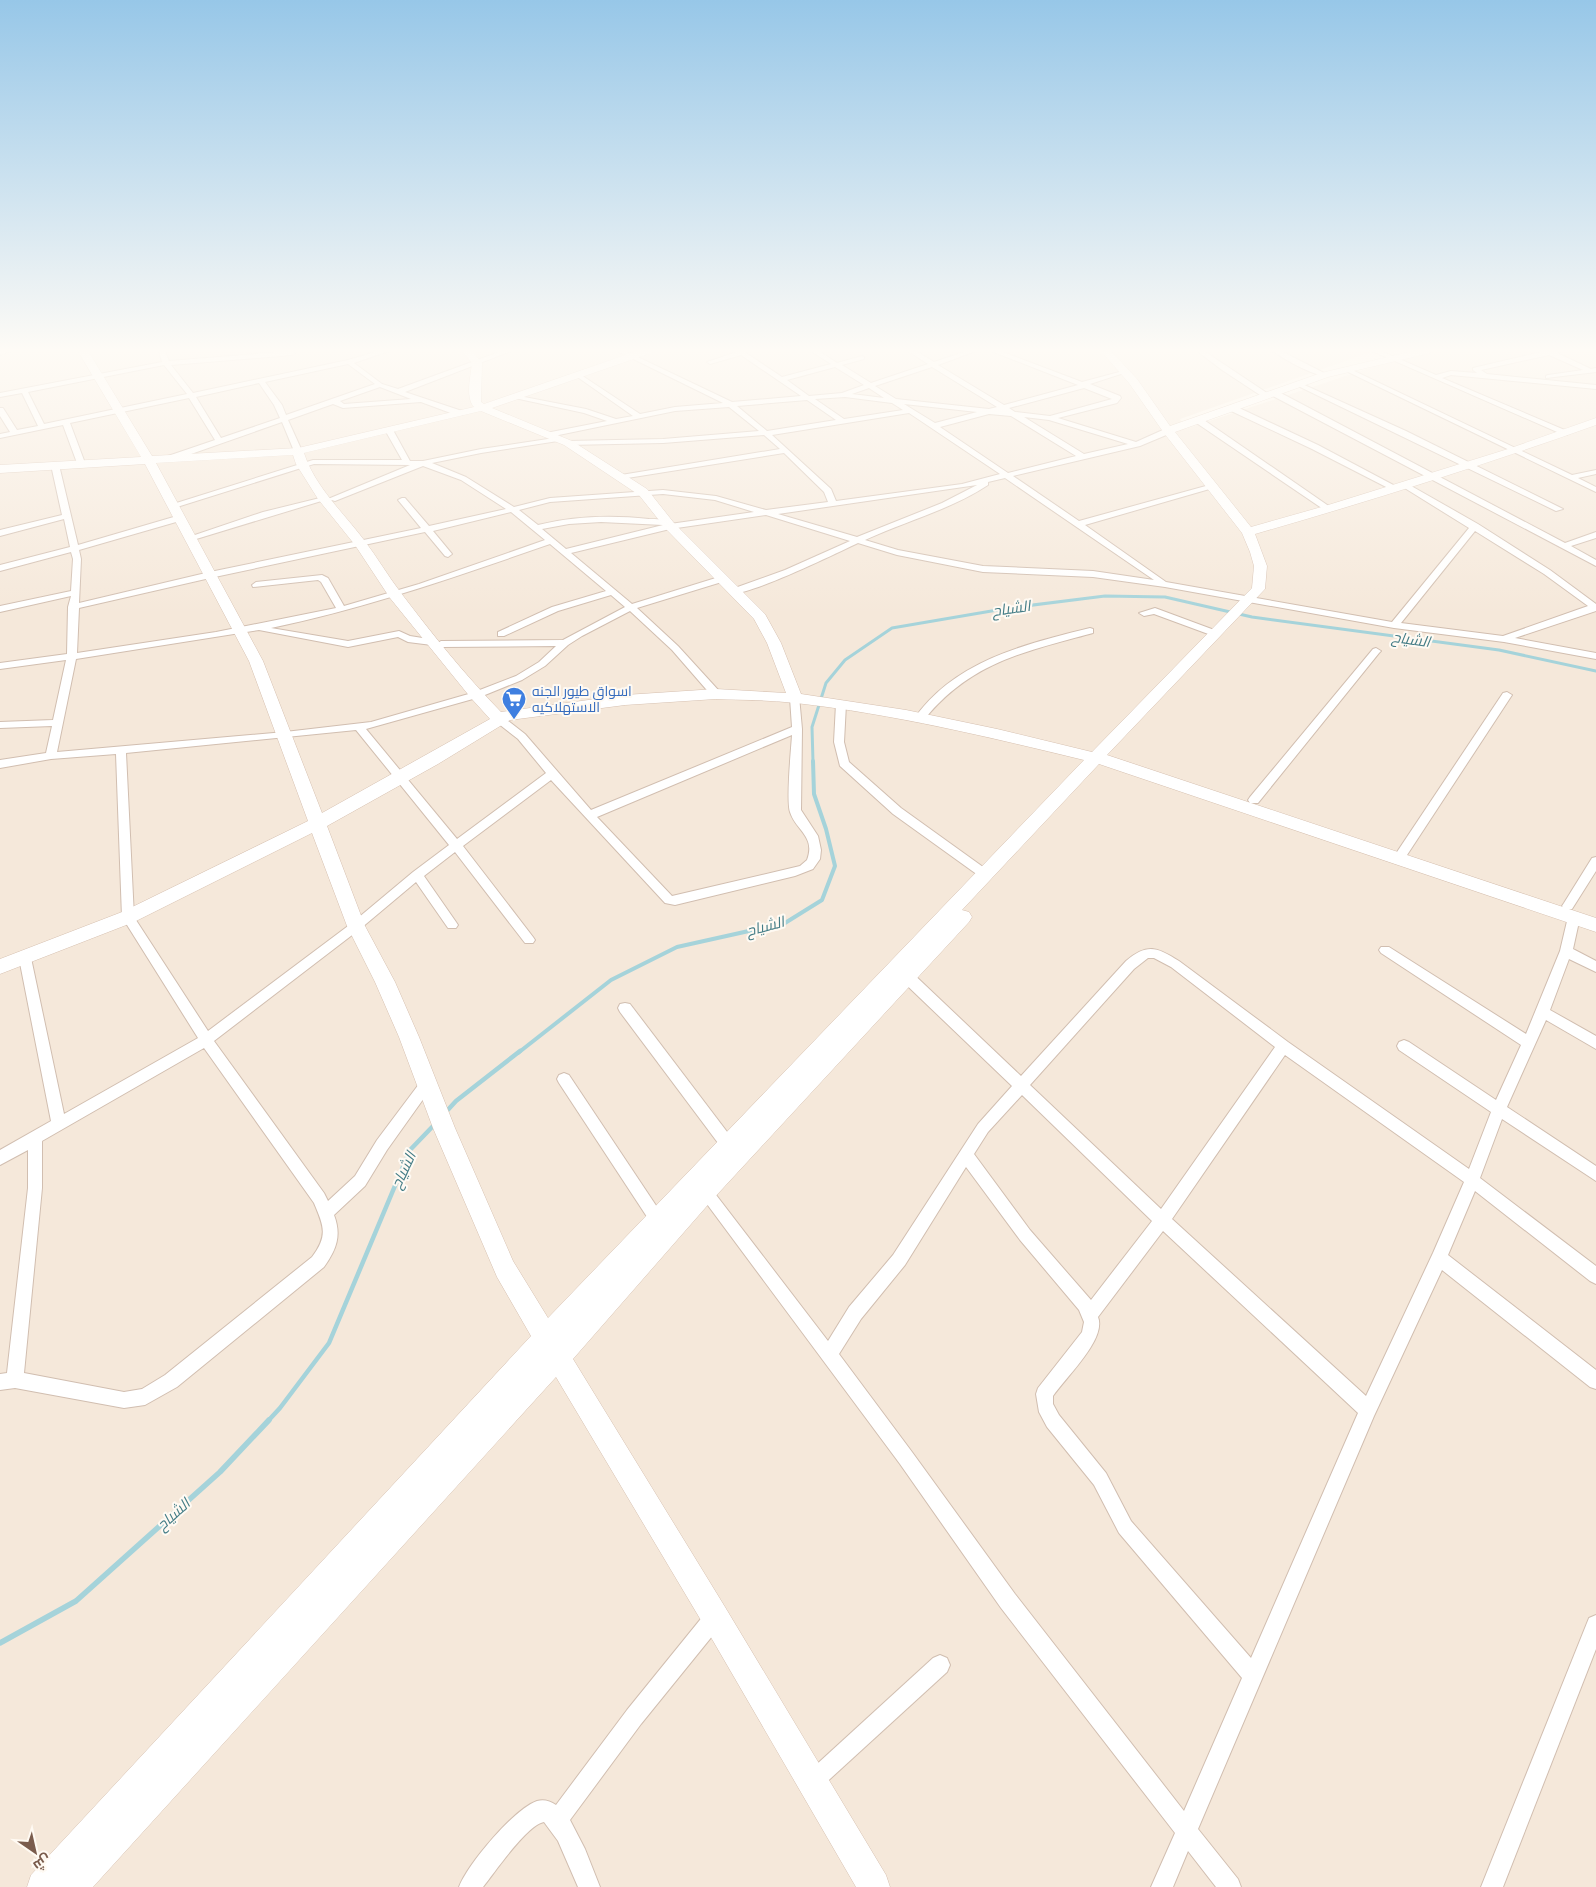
<svg xmlns="http://www.w3.org/2000/svg" width="1596" height="1887" viewBox="0 0 1596 1887" font-family="'PT Sans Narrow',Cairo,sans-serif">
<style>
.residential{fill:#f5e8da}
.lines{fill:none;stroke-linecap:round;stroke-linejoin:round}
.stream-far3{stroke:#a5d3da;stroke-width:3}
.stream-far2{stroke:#a5d3da;stroke-width:4}
.stream-far1{stroke:#a5d3da;stroke-width:4.5}
.stream{stroke:#a5d3da;stroke-width:5.5}
.street-casing{stroke:#d1beb0;stroke-width:2}
.secondary-casing{stroke:#d6c0b0;stroke-width:1}
.street{fill:#fff;fill-rule:evenodd}
.secondary{fill:#fff;fill-rule:evenodd}
.labels{text-anchor:middle;dominant-baseline:central;stroke-width:4;stroke-linejoin:round;paint-order:stroke}
.shop-label{font-size:14px;fill:#366cbe;stroke:#fffaf3;text-anchor:start}
.water-label{font-size:15px;font-style:italic;fill:#437c86;stroke:#fffaf3}
</style>
<rect width="100%" height="100%" fill="#fdf6ec"/>
<path class="residential" d="M0,351H1384L1368,353L1180,419L1185,429L1400,358L1441,351H1596V1887H0Z"/>
<g class="lines">
<path class="stream-far3" d="M813,762L812,727L826,683L845,660L892,628L1009,608L1105,596L1165,597L1252,617L1499,650L1596,671"/>
<path class="stream-far2" d="M518,1053L611,980L677,947L785,923L822,900L835,866L826,829L814,794L813,761"/>
<g class="stream-far1">
<path d="M445,1113L456,1101L520,1051"/>
<path d="M268,1421L280,1408L329,1343L410,1150L435,1124"/>
</g>
<path class="stream" d="M0,1643L76,1601L220,1472L269,1420"/>
<defs>
<g id="street">
<path d="M0,351H10L0,355Z"/>
<path d="M159,351H165L169,361L292,351L295,353L292,355L171,365L193,393L348,360L379,351H389L354,363L382,384L398,389L502,351H511L405,392L462,411V415H456L421,402L343,408L333,404L288,420L302,451L298,453L294,451L282,422L174,460H168V456L215,440L189,398L70,423L85,463L81,465L77,463L63,425L0,438V434L10,432L0,416V408H3L17,430L38,426L22,393L0,397V393L162,362ZM348,364L375,384L286,415L282,405L265,382ZM164,365L187,394L44,424L28,392ZM259,383L274,405L280,418L221,438L196,397ZM380,387L411,399L344,404L340,401Z"/>
<path d="M617,351H625L732,402L801,396L741,355L710,364L707,362L737,352L736,351H743L782,377L831,364L811,351H819L837,363L862,356L864,357V359L842,365L871,383L928,364L908,351H916L934,362L967,351H976L938,365L1004,405L1078,385L991,351H1000L1082,382L1127,370V372L1090,384L1120,396L1121,398L1117,403L1058,418L1136,442L1165,429H1171V433L1140,446L1013,476L1079,521L1213,484V488L1085,525L1166,582L1392,622L1469,528L1403,487L1402,485L1406,483L1478,524L1550,570L1596,604V611L1515,638L1596,653V659L1504,642L1394,628L1165,587L1093,577L983,572L897,555L858,543C837,553 749,596 732,593V589L785,570L850,541L766,515L670,529L571,553L632,604L719,577H725V581L637,608L678,646L720,692V696H712L672,650L630,611L582,636L568,645L545,666L522,680L480,697L366,729L457,839L546,773L518,739L495,721L494,719L495,717H503L525,734L591,810L792,727L790,698L795,695L799,696L802,729L801,810L818,836L821,850L820,859L813,869L795,876L675,905L665,903L551,780L463,846L533,937L535,940L533,943H525L455,852L424,876L456,922L458,925L456,928H448L416,882L360,929L214,1041L324,1193L328,1201L355,1176L377,1140L422,1080L427,1078L432,1080L434,1084L387,1150L365,1186L334,1215C342,1236 336,1250 324,1267L177,1387L145,1405L124,1408L15,1388L0,1390V1374L7,1373L28,1188V1150L0,1165V1150L51,1121L19,958L21,955H29L31,958L64,1114L198,1038L122,917L116,754L51,759L0,768V760L46,753L52,726L0,728V722L53,720L66,660L0,669V663L67,654L68,607L71,596L0,612V606L71,591L73,559L71,552L0,571V565L70,547L64,519L0,536V530L62,515L51,465L55,463L59,465L78,545L177,516H183V520L79,550L81,559L79,603L210,572L421,528L398,500L402,498H405L429,526L506,509L461,480L423,466L335,501L328,499L193,540L186,538L263,512L324,497L328,499L410,465L314,464L177,507L170,505L313,460H402L385,430L389,428L393,430L410,461H423L481,449L561,437V441H558L481,453L432,463L466,477L514,507L550,498L663,490L716,496L766,510L828,502L824,492L784,453L621,479L617,477L621,475L780,449L764,435L663,443L568,445L564,443L568,441L663,439L759,431L729,407L675,411L549,437L545,435L546,433L607,421L584,413L510,397L514,395L586,409L616,419L633,416L576,376V374L578,373L640,414L675,407L723,403ZM835,367L864,385L842,393L809,396L787,380ZM932,367L997,407L989,409L896,399L875,386ZM869,388L884,398L852,394ZM1084,388L1112,399L1050,416L1015,412L1009,408ZM845,397L892,403L903,410L844,419L815,399ZM807,400L836,420L767,431L737,406ZM904,404L977,412L935,423ZM909,413L1000,474L962,484L836,501L831,489L772,435ZM989,414L1011,416L1076,456L1008,473L940,427ZM1024,417L1049,420L1128,444L1084,454ZM1005,478L1154,580L1093,571L983,566L898,550L865,540C906,521 950,510 988,485V482ZM977,485L942,503L857,537L778,514ZM663,494L715,500L754,512L670,524C666,519 656,519 649,519C611,515 575,516 538,525L519,510L550,502ZM511,512L545,540L419,584L344,606L328,578L322,575L256,582L252,585L253,587L318,580L321,582L336,608L216,632L77,653L79,608L210,578L425,532L445,556L448,557L452,554L433,531ZM601,522L663,525L566,549L542,529L569,524ZM1475,531L1544,574L1588,606L1503,636L1401,623ZM550,544L606,591L552,607L498,632V636H504L558,611L611,595L625,607L563,640L441,641L436,644L441,647L556,646L539,662L516,676L472,693L371,722L285,732L57,752L76,659L259,630L348,647L398,637L408,642L432,645L437,642L435,640L410,636L399,631L348,641L271,628C367,608 458,576 550,544ZM356,730L449,845L413,872L352,923L208,1031L134,917L126,753ZM792,735C791,751 786,800 790,812C796,831 816,836 807,860L800,866L672,896L597,817ZM204,1048L314,1203C323,1225 329,1235 312,1257L165,1375L142,1389L124,1392L24,1373L42,1188V1141Z"/>
<path d="M1197,351H1204L1270,395L1263,397L1222,370Z"/>
<path d="M1273,351H1281L1328,375C1321,380 1281,358 1273,351Z"/>
<path d="M1372,351H1381L1436,375L1451,371L1477,373L1473,370V368L1545,351H1561L1557,353L1591,369L1596,368V372L1546,378V376L1548,375L1583,370L1549,355L1481,370L1487,374L1596,385V389L1451,375L1442,378L1567,431V435H1564Z"/>
<path d="M1344,368H1348L1572,475L1596,470V474L1578,478L1596,487V492L1344,370Z"/>
<path d="M1296,383H1300L1406,431L1563,509L1556,511L1296,385Z"/>
<path d="M1271,391H1277L1565,543L1596,532V538L1571,546L1596,560V566L1271,395Z"/>
<path d="M1229,406H1235L1318,445L1399,488L1392,490L1312,449L1229,410Z"/>
<path d="M1195,418H1201L1333,509L1326,511L1195,422Z"/>
<path d="M1155,608L1217,631L1219,633L1214,636L1211,635L1154,614L1144,616L1139,613Z"/>
<path d="M1090,628L1093,629V633C1024,652 970,662 923,721L919,722L914,719C954,661 1025,644 1090,628Z"/>
<path d="M1376,648L1381,651L1379,653L1258,803H1250L1248,800L1250,797L1373,649Z"/>
<path d="M1507,692L1512,695L1407,855H1399L1397,852L1503,693Z"/>
<path d="M841,701L846,704L844,742L849,762L901,808L990,872L992,875L990,878H982L893,814L840,766L834,742L836,704Z"/>
<path d="M1596,857V871L1572,909H1564L1562,906L1564,903L1592,858Z"/>
<path d="M1574,912L1578,914L1580,917L1573,949L1596,961V972L1569,959L1550,1010L1596,1036V1049L1546,1020L1507,1107L1596,1166V1181L1502,1119L1480,1178L1596,1266V1284L1590,1281L1475,1191L1448,1255L1596,1370V1389L1590,1387L1442,1270L1374,1416L1198,1829L1238,1879L1241,1887H1216L1188,1851L1173,1887H1151L1175,1833L1001,1608L900,1464L698,1192L700,1187L705,1185L710,1187L828,1341L849,1307L893,1255L978,1124L1012,1086L896,975L895,971L896,967H906L1021,1076L1126,961C1147,943 1157,947 1179,961L1288,1042L1469,1169L1491,1112L1399,1050L1397,1046L1399,1042L1404,1040L1409,1042L1496,1100L1521,1045L1381,953L1379,950L1381,947H1389L1526,1034L1560,951L1568,917L1570,914ZM1148,958H1154L1171,967L1275,1047L1161,1209L1030,1085L1134,969ZM1285,1055L1464,1182L1433,1253L1366,1396L1172,1219ZM1022,1095L1152,1221L1091,1300L1030,1230L974,1154L988,1132ZM966,1167L1020,1240L1079,1310L1084,1322L1082,1332L1038,1388L1036,1394L1039,1412L1047,1427L1094,1485L1119,1533L1242,1678L1184,1811L1015,1594L912,1452L839,1354L861,1319L905,1265ZM1163,1231L1358,1413L1251,1658L1131,1521L1106,1473L1059,1415L1053,1404V1396C1065,1378 1107,1339 1098,1317Z"/>
<path d="M625,1003L630,1004L734,1141L736,1146L734,1151L729,1152L724,1151L620,1012L618,1008L620,1004Z"/>
<path d="M564,1073L569,1075L663,1216L666,1221L663,1226L658,1228L653,1226L559,1083L557,1079L559,1075Z"/>
<path d="M715,1607L722,1610L725,1617L722,1624L641,1724L570,1820L585,1849L600,1887H578L558,1841L544,1822C527,1825 495,1872 483,1887H459C468,1864 514,1809 537,1801C544,1799 550,1801 556,1805L627,1710L708,1610Z"/>
<path d="M1596,1615V1649L1503,1887H1481L1589,1618Z"/>
<path d="M940,1655L947,1658L950,1665L947,1672L819,1789L812,1792L805,1789L802,1782L805,1775L933,1658Z"/>
</g>
<path id="secondary" d="M78,351H88L152,456L298,448L474,407C465,397 471,375 472,363L462,351H472L482,363L481,402L484,404L637,351H652L651,353L492,408L572,441L647,489L674,523L765,614L781,643L801,694L906,710L997,729L1092,752L1252,588L1254,566L1250,552L1242,533L1164,433L1129,383L1101,351H1111L1137,379L1170,426L1321,373L1413,351H1431L1430,353L1328,377L1175,432L1251,527L1325,506L1508,449L1596,418V425C1484,465 1370,501 1255,534L1267,566L1265,589L1107,755L1596,918V932L1099,764L962,910L969,912L972,917L969,922L713,1199L573,1359L725,1607L886,1875L890,1887H856L705,1627L556,1377L93,1887H27L31,1875L531,1336L497,1277L433,1128L399,1037L375,982L347,926L312,833L134,922L0,974V959L122,912L308,821L249,661L145,464L0,473V465L141,457ZM481,411L564,445L639,495L666,529L754,619L767,643L786,693L716,689L625,695L501,712C465,675 432,634 401,593C388,576 377,557 364,540C343,512 315,487 304,453ZM293,455L296,464L318,499L355,545L390,598L471,698L490,719L322,813L263,661L156,463ZM716,699C742,700 770,700 796,703C893,714 989,737 1084,760L548,1318L513,1261L455,1128L419,1037L395,982L365,926L327,826L438,764L510,720L625,705Z"/>
</defs>
<use href="#street" class="street-casing"/>
<use href="#secondary" class="secondary-casing"/>
<use href="#street" class="street"/>
<use href="#secondary" class="secondary"/>
</g>
<linearGradient id="sky" x2="0" y2="1"><stop stop-color="#97c7e8"/><stop offset="0.57" stop-color="#fefbf6"/><stop offset="1" stop-color="#fefbf6" stop-opacity="0"/></linearGradient>
<rect width="1596" height="615" fill="url(#sky)"/>
<defs>
<symbol id="supermarket-pin" viewBox="-11 -11 22 30"><path d="M0 17L-7.5 6A9.5 9.5 0 1 1 7.5 6Z" fill="#3f7fe0" stroke="#fffaf3"/><path d="M-6-5.5h2.5l.6 2H6L4.5 2H-2.5L-4.4-4H-6ZM-1.5 3.2a1.3 1.3 0 1 0 .1 0ZM3 3.2a1.3 1.3 0 1 0 .1 0Z" fill="#fff"/></symbol>
</defs>
<g fill-rule="evenodd">
<use href="#supermarket-pin" x="500" y="685" width="28" height="38"/>
</g>
<g class="labels">
<g class="shop-label">
<text x="532" y="691">اسواق طيور الجنه<tspan x="532" dy="16">الاستهلاكيه</tspan></text>
</g>
<g class="water-label">
<text transform="translate(1011 608) rotate(-8)">الشياح</text>
<text transform="translate(1411 639) rotate(8)">الشياح</text>
<text transform="translate(765 926) rotate(-15)">الشياح</text>
<text transform="translate(403 1170) rotate(-65)">الشياح</text>
<text transform="translate(173 1514) rotate(-42)">الشياح</text>
</g>
</g>
<g transform="translate(35 1852) rotate(146)" stroke="#fffaf3" stroke-width="4" paint-order="stroke">
<path d="M0-4L9 19L0 12L-9 19Z" fill="#7a5c4d"/>
<text y="-8" font-size="14" font-weight="bold" text-anchor="middle" fill="#7a5c4d">ش</text>
</g>
</svg>
